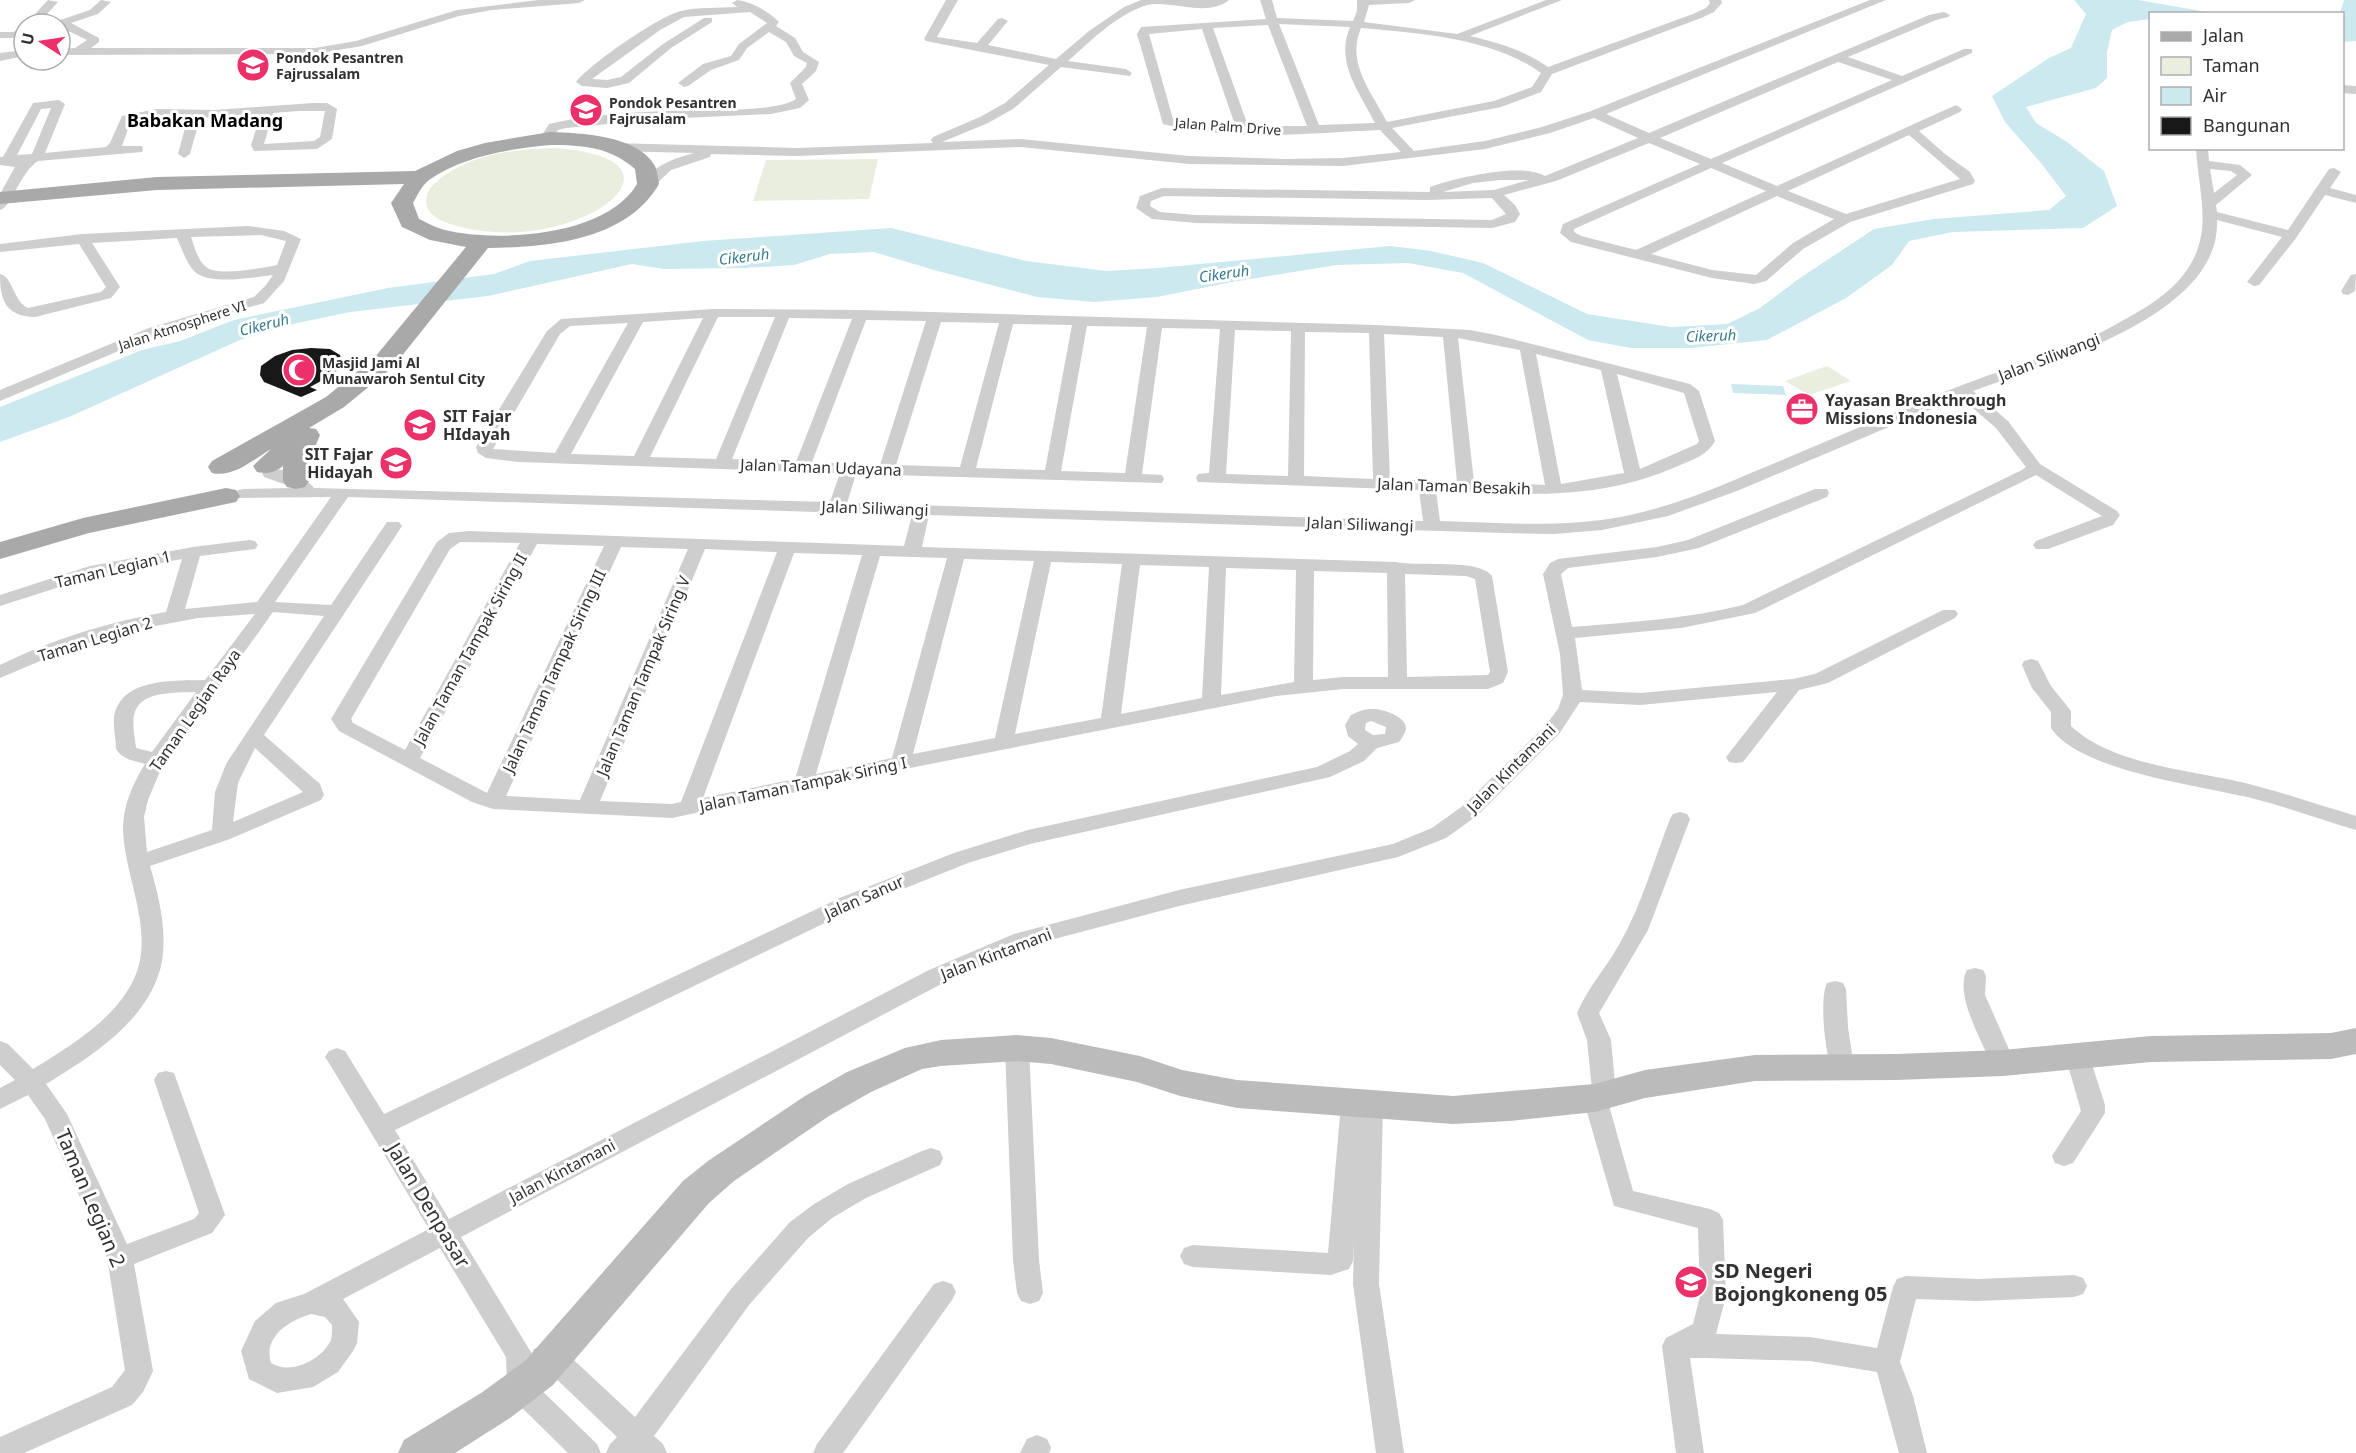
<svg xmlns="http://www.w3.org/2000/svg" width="2356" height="1453" viewBox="0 0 2356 1453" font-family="'Noto Sans',sans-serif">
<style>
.green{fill:#eaeedf}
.water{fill:#cbe9ee}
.building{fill:#181818}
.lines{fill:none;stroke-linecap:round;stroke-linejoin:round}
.street{fill:#cecece;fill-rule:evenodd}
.secondary{fill:#bbb;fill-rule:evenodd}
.primary{fill:#a9a9a9;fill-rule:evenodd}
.labels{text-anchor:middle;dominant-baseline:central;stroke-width:6;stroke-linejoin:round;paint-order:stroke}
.far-poi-label{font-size:14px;font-weight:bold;fill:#313131;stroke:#fff;text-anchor:start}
.far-street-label{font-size:14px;fill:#313131;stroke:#fff}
.far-water-label{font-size:15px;font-style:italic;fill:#377d8a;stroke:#fff}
.street-label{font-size:16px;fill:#313131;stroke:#fff}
.poi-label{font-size:16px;font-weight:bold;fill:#313131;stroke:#fff;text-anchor:start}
.far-district-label{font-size:18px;font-weight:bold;fill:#000;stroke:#fff}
.near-street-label{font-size:20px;fill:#313131;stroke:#fff}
.near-poi-label{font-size:20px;font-weight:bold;fill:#313131;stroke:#fff;text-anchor:start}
</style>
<rect width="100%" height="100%" fill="#fff"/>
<g class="green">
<path d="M555,148C572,149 632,155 623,184C618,197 606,205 594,212C556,232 502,238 461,227C449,224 432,219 427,207C424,198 429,188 435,183C467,154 514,149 555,148Z"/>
<path d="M878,159L869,199L753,201L766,160Z"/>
<path d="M1827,366L1851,381L1809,395L1785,381Z"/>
</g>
<g class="water">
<path d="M2074,0H2138L2213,13L2150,14V19L2128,22L2112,30L2107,52V78L2096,88L2026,107L2036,123L2067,142L2104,171L2117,206L2083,228L1953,232L1909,241L1892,265L1846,298L1767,340L1691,348H1631L1588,340L1463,273L1408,263L1337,265L1232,282L1157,297L1094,302L1037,297L934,270L874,252L830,254L794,265L744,268L664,269L632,264L488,296L350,312L297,323L240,340L69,417L0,442V407L142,350L180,341L234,320L388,288L494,274L530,261L703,241L891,228L1026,261L1106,271L1158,268L1390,246L1431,251L1483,263L1587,314L1671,327L1727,324L1760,308L1800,278L1874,229L1934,219L2049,210L2066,196L2041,163L2005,122L1992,96L2049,58L2071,48L2086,14Z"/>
<path d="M2344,0H2356V41L2343,42L2342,14L2340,13Z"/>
<path d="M1731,384L1783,386L1786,395L1733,393Z"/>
</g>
<path class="building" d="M311,348L330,349L340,355L342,364L334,374L310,387L317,390L301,397L264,382L260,375L261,366L275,356L292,350Z"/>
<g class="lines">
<g class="street">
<path d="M48,0L58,2L38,24H26Z"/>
<path d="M101,0L111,2L98,14L71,23L99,38V42L91,48H315L356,41L457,10L538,0H585L579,3L492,10L459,16L362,46L315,54L60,55V49L75,48L87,40L60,27V24L55,23L57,21L90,10Z"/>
<path d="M737,0C752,2 768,11 779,22L776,26L795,38L803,52L819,62L816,71L802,84L809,100L800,108L771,114L661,119L566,128L558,130L549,143H541L539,140L549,124C585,115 626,113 664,111C691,110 777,113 796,99L790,83L806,67L807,63L794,56L786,42L769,32L747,48L739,60L711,70L688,86L684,87L678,83L703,64L731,56L739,44L767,23L750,12L684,17L660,30L592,79L607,80L621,77L663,44L704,18H712V22L671,48L629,83L607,88L582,86L576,82C590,64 659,16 681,11C698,7 719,8 737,7L732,3Z"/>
<path d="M946,0H958L937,37L977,43L998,19L1002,18L1008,21L988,45L1056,59L1089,31L1124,7L1141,0H1229C1207,18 1172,0 1147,5C1117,14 1091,41 1068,61L1126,69L1132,73L1130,76L1061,67L1013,109L988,123L942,142L1021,139L1189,156L1284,159L1343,158L1401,152L1380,130C1310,133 1231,142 1163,124L1137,34L1141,27L1266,19L1260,0H1272L1277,18L1353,21L1357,11V0H1415L1409,3L1369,5L1364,22L1457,34L1546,0H1562L1470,36C1499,43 1524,50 1548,67L1693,14L1706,8L1710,3L1709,0H1721L1722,3L1714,12L1701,18L1552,74L1541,92L1501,107L1392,128L1414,151L1485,141L1542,127L1591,111L1870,0H1886L1606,114L1649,133L1929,15L1944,12L1950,15L1948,17L1936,20L1848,57L1902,76L1964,49H1972V53L1722,163L1777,186L1956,105L1962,109L1960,112L1919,131L1945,154L1970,172L1975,181L1973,184L1850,222L1803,249L1766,281L1754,284L1712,278L1571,242L1560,233L1563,224L1700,164L1649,143L1556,181L1504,195L1515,205L1520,214L1515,222L1492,228L1196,223L1152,219L1136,208L1140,196L1162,188L1430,192V187C1455,178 1522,162 1545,176L1638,138L1594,118L1550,133L1485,149L1343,166L1189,164L1021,147L797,156L711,154L710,157L671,170L653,187L648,188L641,184C655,165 672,159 694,153L612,151L606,147L612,143L797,148L933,143L931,140L933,137L980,117L1005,103L1049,65L926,41L924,39ZM1279,24L1350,27C1335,63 1359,91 1375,123L1319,125ZM1268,25L1307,126H1248L1213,28ZM1361,28C1419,33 1493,38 1541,73L1532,87L1494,101L1387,122C1371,91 1346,63 1361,28ZM1202,29L1235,125L1186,122L1173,119L1149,34ZM1838,62L1892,80L1711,159L1660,138ZM1909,135L1960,179L1846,214L1788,191ZM1711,168L1766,191L1636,250L1581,236L1574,232V229ZM1500,180H1529L1494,190L1443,192L1473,183ZM1164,196L1426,200L1492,198L1506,214L1492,220L1196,215L1160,212L1150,206L1151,201ZM1777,196L1834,219L1793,243L1756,275L1712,270L1651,254Z"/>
<path d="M24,28V35L15,38H0V32H13Z"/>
<path d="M24,50V56L0,61V53Z"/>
<path d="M2342,85L2356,86V94L2342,93Z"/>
<path d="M59,100L65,104L45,153L106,147L110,143L122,116L157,109L215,110L313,103H327L337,109L332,139L317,149L254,151L251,145L261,114L200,118L190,154L184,158L178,154L188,117L138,119L131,121L122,146H142L143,149L142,152L38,161C20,172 12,207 0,210V194L15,167L0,165V157H3L33,103ZM51,108L32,154L17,155L41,109ZM299,111H325L320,137L314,141L264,144L273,113Z"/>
<path d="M2196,148H2208L2209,161L2240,165L2252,175L2216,205L2217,212L2288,230L2329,169L2334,168L2341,172L2330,188L2356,195V203L2325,195L2296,238L2259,285L2254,286L2247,282L2282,237L2217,220C2221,318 2044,364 1973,391L2008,421L2040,464L2117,511L2120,515L2113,525L2048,549H2036L2033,545L2036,541L2102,516L2036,475L1755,613L1681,628L1575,638L1582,690L1640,693L1793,679L1815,674L1943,610H1955L1958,614L1955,618L1828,683L1799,690L1743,762L1736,763L1729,762L1726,757L1777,692L1640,705L1580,702L1559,734L1478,815L1446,838L1398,857L1179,906L1028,946L945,982L461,1237L532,1354L534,1349L544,1345L563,1350L635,1417L731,1289L790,1222L814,1204L848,1184L922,1151L931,1148L940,1151L943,1158L940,1165L866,1198L832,1218L808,1238L749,1305L654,1436L663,1444L667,1453H606L610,1444L617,1437L546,1369L534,1365L533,1362L534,1383L597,1444L601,1453H568L511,1397L507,1388L506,1357L440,1248L343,1299L359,1322L357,1343L353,1351L338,1372L313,1387L277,1393L249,1379L241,1351L255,1321L276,1303L304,1294L429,1229L329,1063L325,1057L329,1051L337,1048L345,1051L384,1114L842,897L954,853L1028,830L1317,767L1350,751L1358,744L1348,736L1345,725L1351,715C1357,712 1364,709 1370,709C1381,708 1407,716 1406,729C1405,734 1401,739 1399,742L1377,748L1364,761L1330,777L1030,844L968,863L858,907L395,1130L449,1219L929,970L1014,934L1179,890L1393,844L1432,828L1464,805L1545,726L1558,709L1563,695L1560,654L1543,574L1550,563L1558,559L1657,547L1688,540L1815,489H1827L1829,493L1827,497L1699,548L1657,557L1568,568L1561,574L1572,627C1630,622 1687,619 1743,605L2022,470L2026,467L1996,428L1960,397L1737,491L1668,516L1602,530L1554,534L1504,533L929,515L922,547L1396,562C1418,567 1479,558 1492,576L1508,672L1503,683L1488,689H1343L1276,696L920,766L672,818L493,809L472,802L339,731L331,719L437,542L449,533L469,531L904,546L912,515L348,497L275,602L331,605L387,522H399L402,526L264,735L320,784L324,795L321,800L230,839L150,866C159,897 167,929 162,961C152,1018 91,1057 46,1084L67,1114L127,1244L194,1219L199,1213L154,1080L158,1073L166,1071L174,1073L225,1215L212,1233L134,1264L153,1371L143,1392L132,1405L24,1453H0V1437L112,1387L125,1370L107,1258L45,1119L28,1095L0,1109V1088L15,1080L0,1065V1041L8,1044L33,1069C67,1048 106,1025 128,990C161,938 124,882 123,828C123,806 133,783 145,764C133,760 123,760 116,749C116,739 113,727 114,717C121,677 175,681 205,680L255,614L198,618L129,631L66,650L0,678V665C52,639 109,622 166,612L182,559L94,576L0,606V595L90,566L193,547L249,540L255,541L258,545L255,549L200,556L185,609L257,602L331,497L238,498L236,494L238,490L244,489L295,488L264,477L262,473L264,469C279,466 305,476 314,488L830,502L840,473L519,462L486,458L478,453L476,447L547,331L561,319L713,309L861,310L1376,325L1470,330L1496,335L1690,384L1699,391L1715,441C1708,455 1692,460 1678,466C1596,502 1523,494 1436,491L1440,521C1502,523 1565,528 1626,516C1674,506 1718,487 1763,468C1823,443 1883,417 1944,392C2000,369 2060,355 2113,326C2139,312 2170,295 2187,270C2214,231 2198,191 2196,148ZM2210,169L2231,171L2237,175L2214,193ZM718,317H775L716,459L650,457ZM703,318L634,456L571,454L643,322ZM789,318L852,319L796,462L732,459ZM866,320L926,321L880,465L812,462ZM941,322L999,323L960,467L896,465ZM628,323L555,453L493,449L560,334L570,326ZM1013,324L1072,325L1045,470L976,468ZM1087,326L1147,327L1125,473L1061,471ZM1162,328L1220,329L1209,473L1198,474L1196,478L1198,482L1419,490L1423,521L847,503L856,474L1162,483L1164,479L1162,475L1142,474ZM1235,330L1291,331L1288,476L1226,474ZM1305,332L1369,333L1373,479L1304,476ZM1384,334L1443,337L1457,482L1390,479ZM1458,338L1520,350L1545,485L1474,482ZM1536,354L1601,370L1624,473L1561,484ZM1617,374L1684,393L1699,441L1697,444L1640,469ZM460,542L520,543L405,750L353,723L351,719L450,549ZM537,544L604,546L487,793L420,758ZM621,547L688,549L580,800L506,796ZM705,549L777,552L681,802L672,804L600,801ZM794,553L862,555L795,779L703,798ZM880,556L947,558L892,758L816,774ZM964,559L1034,561L995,738L913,754ZM1051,562L1122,564L1101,718L1015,734ZM1140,565L1209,567L1202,698L1121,714ZM1226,568L1296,570L1294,682L1221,695ZM1314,571L1387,573L1388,677H1343L1313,680ZM1405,574L1466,576L1475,579L1490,672L1488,675L1407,677ZM273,612L324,616L226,764L215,792L212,830L147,852L144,817L148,800L161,769ZM196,692L152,752L136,748C135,738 132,725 134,715C139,690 176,693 196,692ZM1371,721L1386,727L1385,734L1373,735L1365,730L1366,723ZM255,748L303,792L233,822L238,783ZM311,1314L325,1317L332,1325C332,1329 332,1336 331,1340C321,1361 290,1375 271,1363C263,1336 289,1321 311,1314Z"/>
<path d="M248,226L284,231L301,239L284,281L264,303L159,334L0,401V390L149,328L254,297L266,285L273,275C254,277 208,286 194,271C186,262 182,249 177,238L92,243L120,287L111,298L35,317C5,316 0,300 0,274C13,277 13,301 28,308L101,292L106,287L79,244L0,252V244L82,234ZM261,235L286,241L277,265C262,268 218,277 206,267C198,261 194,246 191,237Z"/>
<path d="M2356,274L2355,291L2348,295L2343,294L2341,291L2351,275Z"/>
<path d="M2031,659L2038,661L2051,686L2071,711V726C2112,765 2191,770 2245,783C2282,792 2319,805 2356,816V830C2322,820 2289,808 2255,799C2205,786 2080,772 2051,728V712L2032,688L2022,665L2024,661Z"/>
<path d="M1680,812L1687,814L1690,819L1648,930L1599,1013L1611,1040L1616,1094L1612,1101L1608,1102L1633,1191L1710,1209L1719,1213L1723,1220L1726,1296L1716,1334L1810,1337L1877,1348L1893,1287L1897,1279L1906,1276L1977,1279L2074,1275L2083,1278L2087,1286L2083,1294L2074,1297L1977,1301L1916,1299L1900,1362L1913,1396L1927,1453H1899L1877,1372L1810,1361L1706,1358H1690L1704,1453H1676L1662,1346L1666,1338L1693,1324L1700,1296L1698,1228L1614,1206L1583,1098L1587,1091L1592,1090L1587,1040L1577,1013C1588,987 1607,967 1620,943C1642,904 1654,860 1670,819L1673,814Z"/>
<path d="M1975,968L1983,970L1986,976L1985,995L2015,1063L2011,1069L2003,1072L1995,1069L1991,1063C1981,1039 1954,994 1967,970Z"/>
<path d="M1835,981L1843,983L1846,989L1848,1027L1854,1068L1850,1074L1842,1077L1834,1074C1825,1059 1819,998 1827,983Z"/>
<path d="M1017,1039L1025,1042L1029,1048L1039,1260L1043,1293L1039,1301L1030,1304L1021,1301L1017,1293L1013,1260L1005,1048L1009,1042Z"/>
<path d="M2077,1046L2085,1049L2089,1055L2105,1105V1113L2073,1163L2064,1166L2055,1163L2052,1156L2081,1111L2065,1055L2069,1049Z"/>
<path d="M1353,1095L1362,1099L1371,1096L1379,1098L1383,1105L1379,1284L1404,1453H1376L1353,1284L1354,1240L1353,1261L1349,1269L1331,1275L1193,1267L1184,1264L1180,1256L1184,1248L1193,1245L1328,1253L1341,1104L1345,1097Z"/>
<path d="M943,1281L952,1284L956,1292L952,1300L843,1453H813L817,1444L934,1284Z"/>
<path d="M1037,1435L1047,1439L1051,1448L1049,1453H1020L1027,1439Z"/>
</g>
<path class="secondary" d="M2356,1028V1054L2331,1059L2151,1062L2003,1076L1896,1080L1755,1081L1645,1098L1595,1112L1510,1121L1453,1124L1237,1108L1180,1096L1137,1082L1051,1064L1017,1061L941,1066L922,1069L871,1092L829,1116L734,1181L709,1203L553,1385L510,1418L455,1453H398L404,1440L481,1393L525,1361L683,1181L708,1161L805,1096L847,1072L905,1048L941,1040L1017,1035L1051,1038L1140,1056L1182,1070L1237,1080L1453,1096L1595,1084L1645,1070L1755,1055L1896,1054L2003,1050L2151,1036L2331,1033Z"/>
<g class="primary">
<path d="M550,132C580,133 638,135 655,166C657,171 658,178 659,184C626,241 548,247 488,248L393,367L344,407L309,428L316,429L320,435L311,457L309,481L305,487L296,489L287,487L283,481V466C274,473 268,474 257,472L253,466L271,449C253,460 233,478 212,473L208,467L212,461L326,397L375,357L466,247L430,240L402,227L391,203L404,184L157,190L0,204V192L157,177L415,171L457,151L485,143ZM550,145C583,145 610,147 635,169L637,184C607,236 498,243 445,230C436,228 428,223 419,219L413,203C417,196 422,185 429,180C463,156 510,149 550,145Z"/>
<path d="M226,488L236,490L240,496L236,502L89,533L0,559V542L83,518Z"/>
</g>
</g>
<defs>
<symbol id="school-disc" viewBox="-11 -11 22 22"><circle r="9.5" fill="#eb306a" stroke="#fff"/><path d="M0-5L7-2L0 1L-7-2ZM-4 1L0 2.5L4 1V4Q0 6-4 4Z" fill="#fff"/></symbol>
<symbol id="mosque-disc" viewBox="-11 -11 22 22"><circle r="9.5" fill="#eb306a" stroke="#fff"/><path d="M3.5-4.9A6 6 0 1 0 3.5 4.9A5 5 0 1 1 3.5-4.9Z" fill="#fff"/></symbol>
<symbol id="office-disc" viewBox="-11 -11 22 22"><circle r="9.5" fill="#eb306a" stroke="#fff"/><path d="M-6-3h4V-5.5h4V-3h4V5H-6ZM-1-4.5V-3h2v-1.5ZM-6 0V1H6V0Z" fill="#fff"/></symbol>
</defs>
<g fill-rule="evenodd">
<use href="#school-disc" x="234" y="46" width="38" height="38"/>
<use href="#school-disc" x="567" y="91" width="38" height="38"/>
<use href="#mosque-disc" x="280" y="351" width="38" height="38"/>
<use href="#office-disc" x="1783" y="390" width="38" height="38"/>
<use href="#school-disc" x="401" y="406" width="38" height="38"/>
<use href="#school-disc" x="377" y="444" width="38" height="38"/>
<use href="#school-disc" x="1672" y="1263" width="38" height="38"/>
</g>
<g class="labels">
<g class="far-poi-label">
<text x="276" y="57">Pondok Pesantren<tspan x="276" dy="16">Fajrussalam</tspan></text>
<text x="609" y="102">Pondok Pesantren<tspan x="609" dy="16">Fajrusalam</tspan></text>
<text x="322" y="362">Masjid Jami Al<tspan x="322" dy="16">Munawaroh Sentul City</tspan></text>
</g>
<g class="far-street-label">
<text transform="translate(1228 126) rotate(4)">Jalan Palm Drive</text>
<text transform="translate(182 325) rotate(-18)">Jalan Atmosphere VI</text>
</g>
<g class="far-water-label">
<text transform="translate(744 256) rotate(-7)">Cikeruh</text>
<text transform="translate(1224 273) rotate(-8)">Cikeruh</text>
<text transform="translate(264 324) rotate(-14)">Cikeruh</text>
<text transform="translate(1711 335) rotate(-2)">Cikeruh</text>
</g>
<g class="street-label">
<text transform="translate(2049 357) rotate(-21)">Jalan Siliwangi</text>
<text transform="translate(821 467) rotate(2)">Jalan Taman Udayana</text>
<text transform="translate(1454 486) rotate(2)">Jalan Taman Besakih</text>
<text transform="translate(875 508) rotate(2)">Jalan Siliwangi</text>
<text transform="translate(1360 524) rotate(2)">Jalan Siliwangi</text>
<text transform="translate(113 569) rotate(-13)">Taman Legian 1</text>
<text transform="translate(95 639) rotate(-17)">Taman Legian 2</text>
<text transform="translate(470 649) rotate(-61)">Jalan Taman Tampak Siring II</text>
<text transform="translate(554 671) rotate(-65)">Jalan Taman Tampak Siring III</text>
<text transform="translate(643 676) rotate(-67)">Jalan Taman Tampak Siring V</text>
<text transform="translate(195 710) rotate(-55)">Taman Legian Raya</text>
<text transform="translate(1511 768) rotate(-45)">Jalan Kintamani</text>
<text transform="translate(803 784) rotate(-12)">Jalan Taman Tampak Siring I</text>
<text transform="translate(864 897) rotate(-24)">Jalan Sanur</text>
<text transform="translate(996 954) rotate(-21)">Jalan Kintamani</text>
<text transform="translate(562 1171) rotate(-28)">Jalan Kintamani</text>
</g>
<g class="poi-label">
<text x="1825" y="400">Yayasan Breakthrough<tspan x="1825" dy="18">Missions Indonesia</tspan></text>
<text x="443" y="416">SIT Fajar<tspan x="443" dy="18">HIdayah</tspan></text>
<text x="373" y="454" text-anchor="end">SIT Fajar<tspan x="373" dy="18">Hidayah</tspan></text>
</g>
<g class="far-district-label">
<text x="205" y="120">Babakan Madang</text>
</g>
<g class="near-street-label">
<text transform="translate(91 1198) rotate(67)">Taman Legian 2</text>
<text transform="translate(429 1205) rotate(59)">Jalan Denpasar</text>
</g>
<g class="near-poi-label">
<text x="1714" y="1270">SD Negeri<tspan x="1714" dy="23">Bojongkoneng 05</tspan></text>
</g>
</g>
<rect x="2149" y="12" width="195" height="138" fill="#ffffff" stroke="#adadad" stroke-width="1.5"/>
<rect x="2161" y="32" width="30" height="9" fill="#a9a9a9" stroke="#adadad" stroke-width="1.5"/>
<text x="2203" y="42" font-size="18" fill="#313131">Jalan</text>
<rect x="2161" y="57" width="30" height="18" fill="#eaeedf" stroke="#adadad" stroke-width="1.5"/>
<text x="2203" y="72" font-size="18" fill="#313131">Taman</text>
<rect x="2161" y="87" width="30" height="18" fill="#cbe9ee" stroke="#adadad" stroke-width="1.5"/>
<text x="2203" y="102" font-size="18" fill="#313131">Air</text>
<rect x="2161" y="117" width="30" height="18" fill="#181818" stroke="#adadad" stroke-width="1.5"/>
<text x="2203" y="132" font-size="18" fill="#313131">Bangunan</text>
<g transform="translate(42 42) rotate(282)"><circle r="28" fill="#ffffff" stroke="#adadad" stroke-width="1.5"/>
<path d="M0-4.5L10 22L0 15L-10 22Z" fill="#eb306a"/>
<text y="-9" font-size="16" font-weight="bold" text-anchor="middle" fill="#313131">U</text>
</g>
</svg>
